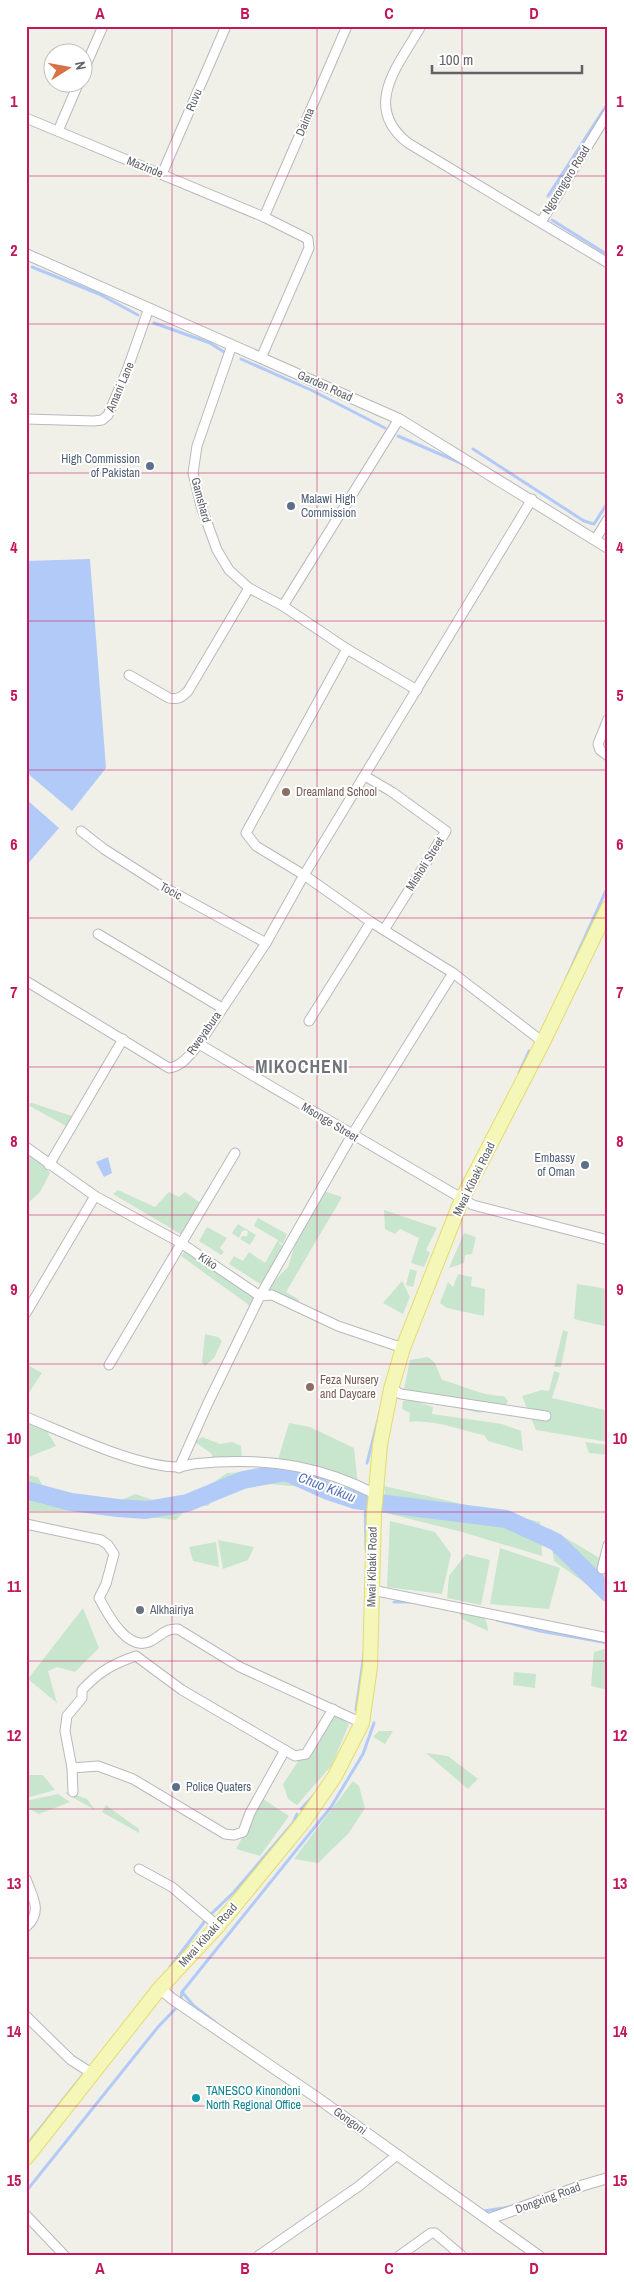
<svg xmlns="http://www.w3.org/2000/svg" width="634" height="2282" viewBox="0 0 634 2282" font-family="'Archivo Narrow',sans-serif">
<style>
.green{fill:#c8e5ce}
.water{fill:#b2caf7}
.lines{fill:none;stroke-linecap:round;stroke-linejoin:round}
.stream{stroke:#b2caf7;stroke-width:3}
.river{stroke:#b2caf7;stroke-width:18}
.minor-casing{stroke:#b9b9bd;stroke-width:11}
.tertiary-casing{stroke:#b9b9bd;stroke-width:12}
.primary-casing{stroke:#e4dc6e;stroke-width:16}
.minor{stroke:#fff;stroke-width:9}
.tertiary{stroke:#fff;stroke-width:10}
.primary{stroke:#f4f7b7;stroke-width:14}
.grid{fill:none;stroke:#c2185b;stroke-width:1;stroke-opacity:0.55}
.service-dot{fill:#5c6f8a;stroke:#fff;stroke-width:2}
.education-dot{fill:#8d6e63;stroke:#fff;stroke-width:2}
.worship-dot{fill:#6b7280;stroke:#fff;stroke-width:2}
.culture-dot{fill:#0f9aa8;stroke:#fff;stroke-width:2}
.labels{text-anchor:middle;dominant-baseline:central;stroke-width:4;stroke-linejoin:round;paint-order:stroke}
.street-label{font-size:12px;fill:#606267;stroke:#fff}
.service-label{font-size:12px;fill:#4e5e75;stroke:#fff;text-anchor:end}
.education-label{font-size:12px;fill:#785e54;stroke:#fff;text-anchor:start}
.worship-label{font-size:12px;fill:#5b616d;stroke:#fff;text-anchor:start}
.culture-label{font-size:12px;fill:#0d838f;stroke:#fff;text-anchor:start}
.water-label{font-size:14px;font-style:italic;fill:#5671b9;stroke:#fff}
.district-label{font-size:18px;font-weight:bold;letter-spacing:1px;fill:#717379;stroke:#fff}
.neatline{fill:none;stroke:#c2185b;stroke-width:2}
.grid-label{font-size:16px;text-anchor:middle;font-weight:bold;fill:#c2185b}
</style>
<rect width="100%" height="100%" fill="#f0f0e9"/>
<g class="green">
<path d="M32,1103L72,1116L66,1126L26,1104Z"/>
<path d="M31,1151L42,1154V1165L50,1173L40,1192L26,1205V1154Z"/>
<path d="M118,1190L155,1207L169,1192L179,1197L185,1192L202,1204L184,1236L113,1194Z"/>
<path d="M320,1190L342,1197L286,1292L298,1299L302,1310L267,1288L288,1267L294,1248Z"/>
<path d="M384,1210L437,1228L426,1250L430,1253L424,1267L411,1263L419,1238L400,1229L395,1234L385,1229Z"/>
<path d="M258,1218L287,1234L283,1244L278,1241L283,1247L262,1285L229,1264L234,1256L243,1261L249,1252L265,1263L278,1240L254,1226Z"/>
<path d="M238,1224L256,1235L250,1245L240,1239L242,1236H247L248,1232L246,1230L242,1231L239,1238L232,1233Z"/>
<path d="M207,1227L227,1238L220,1248L224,1252L221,1255L199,1241Z"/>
<path d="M464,1233L476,1237L472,1254L465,1255L464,1263L449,1268Z"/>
<path d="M186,1250L258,1293L253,1308L181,1256Z"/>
<path d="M410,1269L417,1271L413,1287L406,1285Z"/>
<path d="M458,1274L472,1277L471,1286L485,1289L484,1316L447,1308L440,1303L448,1282L453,1287Z"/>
<path d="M402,1281L410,1297L403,1314L383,1303Z"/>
<path d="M577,1284L608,1289V1327L574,1319Z"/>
<path d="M563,1330L568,1332L561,1367H554Z"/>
<path d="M205,1334L218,1337L222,1341L214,1358L205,1366L202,1362Z"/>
<path d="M428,1357L435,1363L442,1380C462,1385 484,1397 504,1396L508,1401L505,1407L479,1413L413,1397L404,1389L410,1360Z"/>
<path d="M26,1364L42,1373L26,1397Z"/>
<path d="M554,1371L560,1373L552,1398L605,1410L608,1442L536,1430L522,1396L542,1390L549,1391Z"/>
<path d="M412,1400L433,1407L432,1414L502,1424L521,1431L523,1451L488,1441L484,1435C459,1430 434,1419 409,1422L410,1413L402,1409L403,1401Z"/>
<path d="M26,1411L43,1425L56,1446L26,1458Z"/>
<path d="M289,1423L310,1427L354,1448L360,1503L313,1488L258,1483L216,1496L208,1506C193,1505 186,1509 176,1520L97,1511L135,1494L162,1503L188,1500L227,1473L275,1470Z"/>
<path d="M202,1437L220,1444L232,1442L241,1446L242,1460L212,1461V1454L195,1442Z"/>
<path d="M585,1442L608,1445V1455L589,1453Z"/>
<path d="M26,1475L38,1477L45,1491L77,1496V1511H26Z"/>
<path d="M384,1486L540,1522L542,1556L462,1532L386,1513Z"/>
<path d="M390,1521L435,1532L451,1554L442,1594L387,1587Z"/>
<path d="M549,1528L608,1563L607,1599L554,1561Z"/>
<path d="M218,1540L254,1547L248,1560L223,1569Z"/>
<path d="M216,1542L219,1567L193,1561L189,1547Z"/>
<path d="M500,1548L560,1568L549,1609L490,1604Z"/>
<path d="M466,1554L490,1560L481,1605L447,1598L449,1576Z"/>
<path d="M83,1608L99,1648L75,1672L57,1667L48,1671L57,1703L28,1679Z"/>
<path d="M462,1608C477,1612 487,1613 488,1631L462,1619L460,1614Z"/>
<path d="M608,1648V1690L591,1686L594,1652Z"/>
<path d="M514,1672L536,1674L535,1688L513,1685Z"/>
<path d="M331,1712L349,1724L332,1765L297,1805L288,1799L283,1784Z"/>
<path d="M379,1731H393L385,1744L373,1737Z"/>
<path d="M426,1753L448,1756L478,1779L468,1789Z"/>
<path d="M26,1775H43L55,1790L26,1798Z"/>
<path d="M353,1781L359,1786L365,1808L349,1833L318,1863L294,1859Z"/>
<path d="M68,1792L87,1799L95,1810L65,1793Z"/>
<path d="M58,1794L70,1802L39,1814L26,1807V1801Z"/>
<path d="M263,1799L289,1816L260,1856L236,1849Z"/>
<path d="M106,1805L139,1829V1833L102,1812Z"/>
</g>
<g class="water">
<path d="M90,559L106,768L72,811L26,772V561Z"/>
<path d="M26,799L59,828L26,866Z"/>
<path d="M108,1157L112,1173L104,1177L96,1162Z"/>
</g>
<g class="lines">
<g class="stream">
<path d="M548,196L608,103"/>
<path d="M552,220L608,255"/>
<path d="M32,267L99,294L138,315"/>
<path d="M154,323L210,343L224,352"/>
<path d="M241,359L311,390L385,428"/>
<path d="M398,436L463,464"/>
<path d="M473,449L584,521L594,524L608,502"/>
<path d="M566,979L608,886"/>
<path d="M519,1073L529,1051"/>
<path d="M367,1463L380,1412"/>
<path d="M365,1492L366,1550"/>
<path d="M394,1602H413"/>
<path d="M497,1620L540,1631L608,1643"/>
<path d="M356,1710L364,1654"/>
<path d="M301,1809L314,1795"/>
<path d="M170,1967L208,1917L234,1892L293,1823L297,1814"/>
<path d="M182,1992L194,2006L215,2022"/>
<path d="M26,2146L86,2071"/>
<path d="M28,2189L158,2027L180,2004L182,1992L331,1807L363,1754L374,1723"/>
<path d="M482,2210L484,2211L510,2207"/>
</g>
<path class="river" d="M26,1490L71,1502L118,1508L146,1510L187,1503L243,1480L286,1472L328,1491L355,1500L506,1519L556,1542L608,1593"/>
<defs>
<g id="minor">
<path d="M421,26C399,65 361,106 408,143L608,263"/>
<path d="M82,74L103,26"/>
<path d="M26,118L264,217L308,239L309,248L261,358"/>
<path d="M58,131L79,82"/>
<path d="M162,174L226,26"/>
<path d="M264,217L347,26"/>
<path d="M541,222L608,113"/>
<path d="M232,345L197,446L193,473L201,506L217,550L229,570L249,588L283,606L347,649L417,690"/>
<path d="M26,419L94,421L102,420L108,415L126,373L149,308"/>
<path d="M595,540L608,519"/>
<path d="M283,606L399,419"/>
<path d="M347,649L246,833L256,846L304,875L371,922L453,973L543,1042"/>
<path d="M129,675L169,698C178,700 182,697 188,691L249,588"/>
<path d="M608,719L598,744L600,750L608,756"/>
<path d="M365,776L392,792L446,831L384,930"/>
<path d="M81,831L104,849L162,886L266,943"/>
<path d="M98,934L222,1008"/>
<path d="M26,981L169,1068C183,1066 190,1054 199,1044L266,943L304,875L532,499"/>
<path d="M309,1021L371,922"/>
<path d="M199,1044L473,1205L608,1240"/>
<path d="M26,1147L95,1196L181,1243L260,1296L272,1295L338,1326L403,1348"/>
<path d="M49,1165L123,1039"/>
<path d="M26,1313L95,1196"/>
<path d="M109,1365L235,1153"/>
<path d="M391,1389L401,1394L546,1416"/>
<path d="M26,1417C66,1433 136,1467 178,1467C183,1467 188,1465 193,1464C200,1463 208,1463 216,1462C274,1459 323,1467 375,1494"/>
<path d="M179,1468L207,1405L260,1296L352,1135L453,973"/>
<path d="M26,1524L101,1540L108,1545L114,1554L106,1584L99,1598C108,1615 128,1653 151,1641C161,1636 165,1628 178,1629L240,1667L362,1723"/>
<path d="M602,1569L608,1545"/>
<path d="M372,1590L608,1638"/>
<path d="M72,1768L65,1731L67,1716L82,1698V1690C99,1672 112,1664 136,1656L182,1690L295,1756L306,1754L333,1709"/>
<path d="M73,1792L72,1768L98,1766L133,1779L225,1834L234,1835L243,1832L250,1813L285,1750"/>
<path d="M139,1869L172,1887L218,1926"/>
<path d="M26,1879C33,1898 43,1912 26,1927"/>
<path d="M26,2016L71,2060L93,2074"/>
<path d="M26,2215L65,2256"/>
<path d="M258,2256L359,2186L397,2155"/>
<path d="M399,2256L431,2233H435L462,2256"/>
</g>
<g id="tertiary">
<path d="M26,254L399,419L608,548"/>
<path d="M160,1988L171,1998L316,2097L539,2256"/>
<path d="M489,2219L584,2185L608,2178"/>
</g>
<path id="primary" d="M26,2158L160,1988L218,1926L304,1821L335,1776L362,1723L370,1667L374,1514L380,1445L391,1389L403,1348L462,1199L543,1042L608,908"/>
</defs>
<use href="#minor" class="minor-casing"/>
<use href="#tertiary" class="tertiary-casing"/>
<use href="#primary" class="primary-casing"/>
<use href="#minor" class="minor"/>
<use href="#tertiary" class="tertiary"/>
<use href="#primary" class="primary"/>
</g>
<path class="grid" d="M172,26V2256M317,26V2256M462,26V2256M26,176H608M26,324H608M26,473H608M26,621H608M26,770H608M26,918H608M26,1067H608M26,1215H608M26,1364H608M26,1512H608M26,1661H608M26,1809H608M26,1958H608M26,2106H608"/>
<g class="service-dot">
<circle cx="150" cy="466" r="5"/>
<circle cx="291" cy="506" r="5"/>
<circle cx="585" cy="1165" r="5"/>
<circle cx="176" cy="1787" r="5"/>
</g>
<g class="education-dot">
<circle cx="286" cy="792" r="5"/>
<circle cx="310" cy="1387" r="5"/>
</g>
<circle class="worship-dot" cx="140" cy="1610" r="5"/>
<circle class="culture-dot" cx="196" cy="2098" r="5"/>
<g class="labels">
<g class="street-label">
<text transform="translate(194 100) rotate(-67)">Ruvu</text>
<text transform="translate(305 122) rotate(-67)">Daima</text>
<text transform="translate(145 167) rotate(22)">Mazinde</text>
<text transform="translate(566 180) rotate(-58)">Ngorongoro Road</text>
<text transform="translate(325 386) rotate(24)">Garden Road</text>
<text transform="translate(120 387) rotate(-67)">Amani Lane</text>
<text transform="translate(201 500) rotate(75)">Gamshard</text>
<text transform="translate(425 864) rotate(-58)">Misholi Street</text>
<text transform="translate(171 891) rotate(29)">Tocic</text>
<text transform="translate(204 1033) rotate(-55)">Rweyabura</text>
<text transform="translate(330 1122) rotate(31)">Msonge Street</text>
<text transform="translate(474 1179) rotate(-64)">Mwai Kibaki Road</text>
<text transform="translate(208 1261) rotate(34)">Kiko</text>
<text transform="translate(372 1567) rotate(-89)">Mwai Kibaki Road</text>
<text transform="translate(208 1935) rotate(-48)">Mwai Kibaki Road</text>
<text transform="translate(350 2121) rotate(36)">Gongoni</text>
<text transform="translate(548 2198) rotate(-20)">Dongxing Road</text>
</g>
<g class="service-label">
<text x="140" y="459">High Commission<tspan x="140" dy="14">of Pakistan</tspan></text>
<text x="301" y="499" text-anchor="start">Malawi High<tspan x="301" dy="14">Commission</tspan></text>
<text x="575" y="1158">Embassy<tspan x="575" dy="14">of Oman</tspan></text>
<text x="186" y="1787" text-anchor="start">Police Quaters</text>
</g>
<g class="education-label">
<text x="296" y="792">Dreamland School</text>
<text x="320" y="1380">Feza Nursery<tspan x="320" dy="14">and Daycare</tspan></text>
</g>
<g class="worship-label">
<text x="150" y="1610">Alkhairiya</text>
</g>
<g class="culture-label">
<text x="206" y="2091">TANESCO Kinondoni<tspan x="206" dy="14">North Regional Office</tspan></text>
</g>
<g class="water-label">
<text transform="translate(327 1487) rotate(21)">Chuo Kikuu</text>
</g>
<g class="district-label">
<text x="302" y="1066">MIKOCHENI</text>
</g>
</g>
<rect width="634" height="2282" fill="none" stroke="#ffffff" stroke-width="55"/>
<g transform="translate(68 68) rotate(79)"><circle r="24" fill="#ffffff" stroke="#bfc0c2"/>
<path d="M0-4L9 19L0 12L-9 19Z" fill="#d97146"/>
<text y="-8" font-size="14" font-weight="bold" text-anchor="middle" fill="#606267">N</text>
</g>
<path d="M432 65v8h150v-8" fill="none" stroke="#606267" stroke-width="2.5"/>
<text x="439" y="65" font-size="15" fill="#606267" stroke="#ffffff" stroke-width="4" paint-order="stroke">100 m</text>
<rect x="28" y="28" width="578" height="2226" class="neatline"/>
<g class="grid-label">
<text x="100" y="19">A</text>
<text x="245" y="19">B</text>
<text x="389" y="19">C</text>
<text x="534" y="19">D</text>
<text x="14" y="107">1</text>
<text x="620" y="107">1</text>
<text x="14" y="256">2</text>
<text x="620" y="256">2</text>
<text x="14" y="404">3</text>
<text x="620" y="404">3</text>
<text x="14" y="553">4</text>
<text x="620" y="553">4</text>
<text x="14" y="701">5</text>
<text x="620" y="701">5</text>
<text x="14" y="850">6</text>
<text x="620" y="850">6</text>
<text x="14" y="998">7</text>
<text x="620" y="998">7</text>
<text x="14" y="1147">8</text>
<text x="620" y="1147">8</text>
<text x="14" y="1295">9</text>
<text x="620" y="1295">9</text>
<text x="14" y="1444">10</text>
<text x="620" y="1444">10</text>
<text x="14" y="1592">11</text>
<text x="620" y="1592">11</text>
<text x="14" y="1741">12</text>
<text x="620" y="1741">12</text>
<text x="14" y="1889">13</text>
<text x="620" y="1889">13</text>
<text x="14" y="2037">14</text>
<text x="620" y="2037">14</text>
<text x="14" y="2186">15</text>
<text x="620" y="2186">15</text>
<text x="100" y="2274">A</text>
<text x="245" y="2274">B</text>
<text x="389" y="2274">C</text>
<text x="534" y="2274">D</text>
</g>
</svg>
